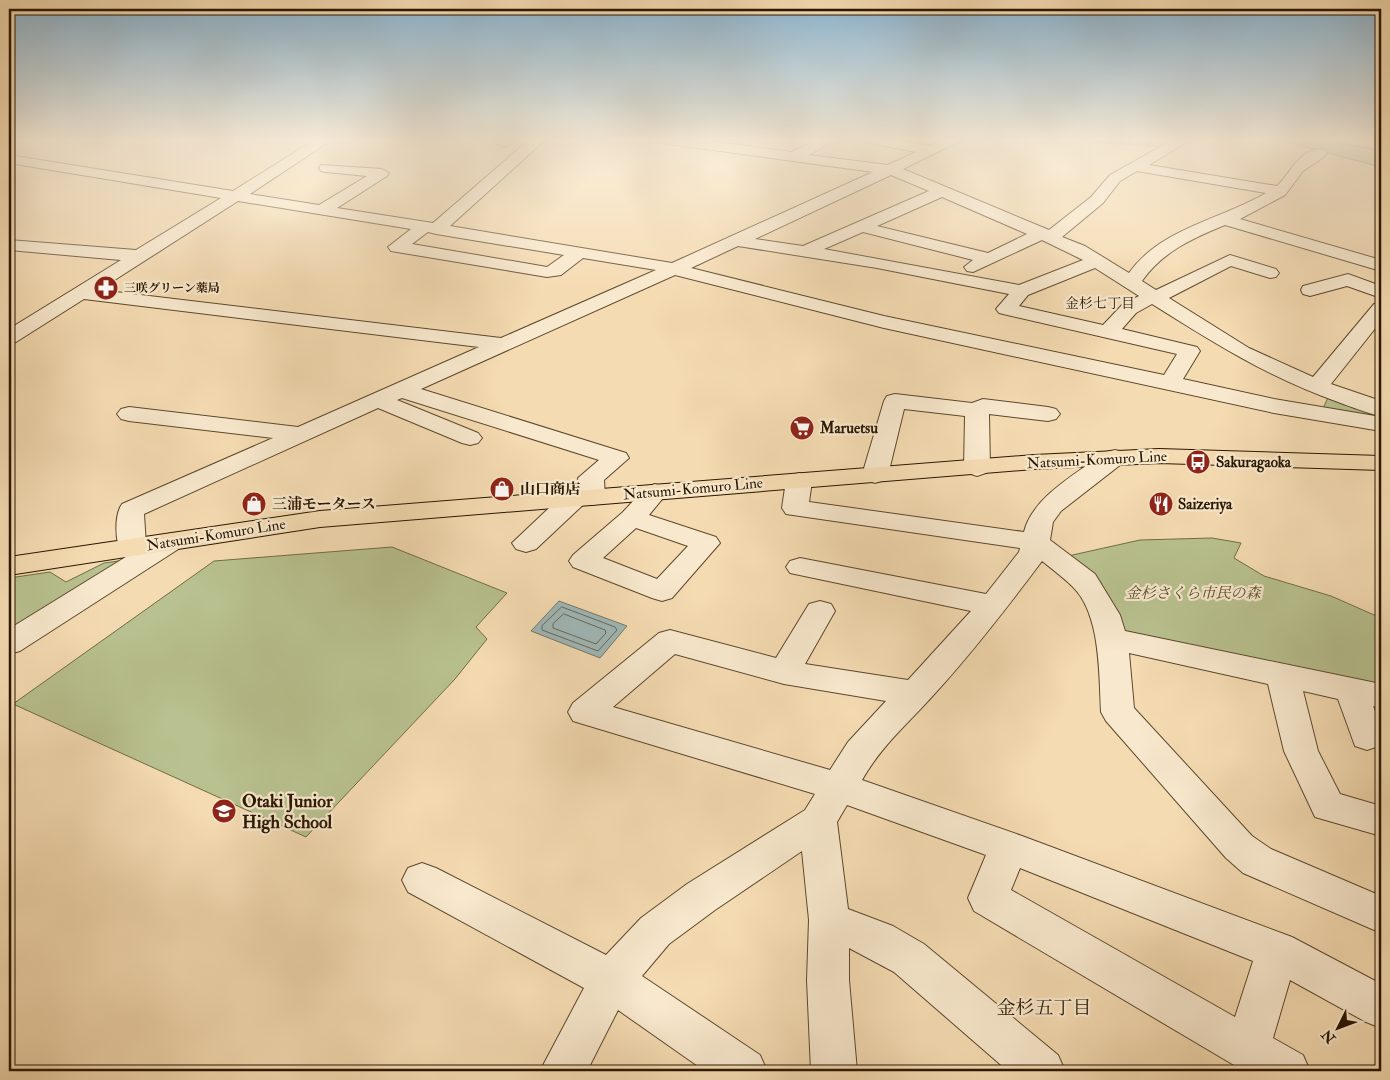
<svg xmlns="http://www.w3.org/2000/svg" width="1390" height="1080" viewBox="0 0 1390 1080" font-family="'IM FELL Double Pica','Noto Serif JP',serif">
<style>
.green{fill:#b8c18f;stroke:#706c48}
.water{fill:#a0b8b7;stroke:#70786e}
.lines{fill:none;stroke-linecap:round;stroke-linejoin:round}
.shore{stroke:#64685c;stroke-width:1}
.minor-casing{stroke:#5c482c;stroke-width:2}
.major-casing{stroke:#291700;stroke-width:2}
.minor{fill:#f8e8cd;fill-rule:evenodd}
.major{fill:#f5dbb2;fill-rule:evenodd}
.labels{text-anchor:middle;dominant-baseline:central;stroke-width:4.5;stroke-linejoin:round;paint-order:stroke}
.far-poi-label{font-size:12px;font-weight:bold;fill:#291700;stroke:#f8e8cd;text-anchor:start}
.far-neighbourhood-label{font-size:14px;fill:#291700;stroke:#f8e8cd}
.poi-label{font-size:15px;font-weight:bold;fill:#291700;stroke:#f8e8cd;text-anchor:start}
.street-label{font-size:15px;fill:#291700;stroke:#f8e8cd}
.park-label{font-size:15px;font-style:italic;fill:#544a2b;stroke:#f8e8cd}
.near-poi-label{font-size:18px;font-weight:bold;fill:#291700;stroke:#f8e8cd;text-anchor:start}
.near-neighbourhood-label{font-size:19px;fill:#291700;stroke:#f8e8cd}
</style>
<rect width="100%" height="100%" fill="#f5dbb2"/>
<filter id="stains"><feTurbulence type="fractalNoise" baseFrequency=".004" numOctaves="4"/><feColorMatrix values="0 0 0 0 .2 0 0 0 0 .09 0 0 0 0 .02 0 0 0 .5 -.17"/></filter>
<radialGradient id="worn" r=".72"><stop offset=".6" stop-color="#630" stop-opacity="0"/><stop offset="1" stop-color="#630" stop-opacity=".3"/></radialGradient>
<g class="green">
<path d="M1099,139L1174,140L1161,147L1099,142Z"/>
<path d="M1274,139H1329L1381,150V167Z"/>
<path d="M1329,395L1381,413V421L1322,411Z"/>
<path d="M1212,538L1241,543L1234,558L1264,576L1331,596L1381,618V685L1126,633L1068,556L1140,540Z"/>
<path d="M392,547L507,593L476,627L487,639L455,679L306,837L13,704L214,561Z"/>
<path d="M140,558L15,635L9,639V578L50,572L66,582L104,563Z"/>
</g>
<path class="water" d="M559,601L627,626L600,658L531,631Z"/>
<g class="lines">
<g class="shore">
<path d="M562,607L615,627L617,630L598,651L542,630V626Z"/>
<path d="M564,614L605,630L606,633L596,644L553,628V624Z"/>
</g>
<defs>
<g id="minor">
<path d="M316,139H333L250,194L319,205L367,176L326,172L321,171L319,168L321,165L382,169L389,173L387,176L337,208L433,223L530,139H546L450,226L672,263L873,172L662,143L655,139H695L792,152L818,139H836L809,155L888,165L916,152L869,143L868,139H892L929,146L945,139H964L903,169L1049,230L1091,197L1110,175L1174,139H1192L1149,165L1277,186C1290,174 1302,144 1325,150L1327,153L1325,156L1303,171L1285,195L1240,219L1381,260V271L1225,225C1193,238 1162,252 1142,281L1156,290L1230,255L1276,269L1279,273L1276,277L1270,278L1231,266L1169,298L1249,348L1313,377L1374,304L1381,302V321L1331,384L1381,401V416C1366,413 1352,407 1338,402C1268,377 1214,343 1152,304L1136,313L1122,329L1197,347L1200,351L1183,379L1274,399L1381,417V431L1274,413L884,328L675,275L421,389L626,453L629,458L604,480L605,497L601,503L592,505L585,503L536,549L526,552L516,549L512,543L566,492L579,491L578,478L599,460L402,398L397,400L478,433L482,438L478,443L470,445L462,443L378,408L144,514L146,545C158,537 166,532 180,536L184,542L180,548L20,651L9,654V629L129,555L122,553C115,543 114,515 122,504L273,438L129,421L121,419L117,414L121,409L129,407L298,427L479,347L84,299L16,342L9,344V329L121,260L9,250V240L136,250L221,198L9,163V155L233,191ZM1137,171L1266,193C1220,220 1161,228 1129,273L1085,246L1062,237L1103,203L1120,181ZM891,175L929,191L803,246L755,239ZM942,197L1027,234L988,253L877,226ZM238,201L411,229L388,247L391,251L547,277L561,275L583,258L656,270L501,338L99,290ZM428,232L436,234L564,255L547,267L412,244ZM863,232L973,260L964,267L967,271L973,272L1042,240L1083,260L1019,285L824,249ZM738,246L877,268L1009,294L996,309L999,313L1177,354L1164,375L884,316L691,268ZM1095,268L1139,296L1122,305L1103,325L1019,306L1028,295Z"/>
<path d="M499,139H514L508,146L503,147L496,143Z"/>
<path d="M1337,139L1381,142V150L1344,143Z"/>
<path d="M1348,274L1381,286V298L1347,286L1310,296L1303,294L1301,290L1303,286Z"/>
<path d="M895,394L972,403L983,399L1048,407L1056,409L1060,414L1056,419L1048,421L989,414L990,468L986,473L977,476L968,473L964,468L965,416L904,409L888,475L884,480L875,483L866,480L862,475L884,401L887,396Z"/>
<path d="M1115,450L1124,452L1127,457L1124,462L1061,511L1053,522L1050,540L1095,574L1120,615L1125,631L1381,684V708L1373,706C1378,719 1386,734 1379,746L1367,750L1355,746L1338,699L1303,691L1318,751L1340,794L1381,806V836L1315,817L1284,751L1268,684L1129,653L1134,708L1252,836L1271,849L1381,896V933L1243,873L1226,858L1106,721L1101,712C1099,675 1101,613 1072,586C1063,577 1052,569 1042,561C1006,609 969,657 928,701C903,728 881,747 862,780L1022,836L1292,937L1381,984V1028L1366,1022L1290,980L1273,1038L1303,1055L1310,1071H1244L974,911L968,898L986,855L847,805L837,822L848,909L893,926L924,944L1058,1055L1065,1071H1008L894,972L849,948V980L857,1071H811L807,980L809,920L802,851L715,910L669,944L642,976L760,1055L767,1071H705L618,1010L587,1071H540L584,988L408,892L402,880L408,868L422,863L436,868L606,955L641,918L687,884L805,810L815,794L573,721L568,712L573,703L659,633L670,630L776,658L809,604L820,601L831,604L835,611L805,664L908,680L971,611L790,573L786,567L790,561L800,558L986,594L1019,552L1020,548L786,514L782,508L786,481L790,476L799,473L808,476L812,481L809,502L1024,532C1032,497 1079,472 1106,452ZM675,654L784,684L886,701L848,742L830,770L613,707ZM1020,868L1253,961L1235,1017L1011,890Z"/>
<path d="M655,484L664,487L668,492L649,515L716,537L720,543L672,598L662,601L652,598L573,567L569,561L573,555L623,512L646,487ZM636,528L688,546L657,579L603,558Z"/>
</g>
<path id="major" d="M1159,449L1381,456V470L1159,463L1034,469L320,527L9,575V557L320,511L1034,455Z"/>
</defs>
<use href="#minor" class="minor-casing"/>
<use href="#major" class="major-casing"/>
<use href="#minor" class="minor"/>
<use href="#major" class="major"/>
</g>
<linearGradient id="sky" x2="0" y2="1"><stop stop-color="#8bb6d4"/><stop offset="0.48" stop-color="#faefdc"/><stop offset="1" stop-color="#faefdc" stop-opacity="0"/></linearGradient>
<rect width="1390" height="291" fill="url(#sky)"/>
<defs>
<symbol id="pharmacy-disc" viewBox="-11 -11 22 22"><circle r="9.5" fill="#8f2418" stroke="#f8e8cd"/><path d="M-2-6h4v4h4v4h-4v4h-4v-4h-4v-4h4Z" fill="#fff"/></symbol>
<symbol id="supermarket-disc" viewBox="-11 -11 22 22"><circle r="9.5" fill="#8f2418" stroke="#f8e8cd"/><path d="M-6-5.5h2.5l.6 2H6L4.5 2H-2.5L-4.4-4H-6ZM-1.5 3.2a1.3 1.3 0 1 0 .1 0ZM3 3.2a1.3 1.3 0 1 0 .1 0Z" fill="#fff"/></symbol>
<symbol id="bus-disc" viewBox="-11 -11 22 22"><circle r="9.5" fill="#8f2418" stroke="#f8e8cd"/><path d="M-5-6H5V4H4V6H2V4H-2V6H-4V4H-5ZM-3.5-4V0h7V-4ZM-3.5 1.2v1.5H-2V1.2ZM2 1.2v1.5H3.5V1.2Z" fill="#fff"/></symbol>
<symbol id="shop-disc" viewBox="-11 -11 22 22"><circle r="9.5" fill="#8f2418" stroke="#f8e8cd"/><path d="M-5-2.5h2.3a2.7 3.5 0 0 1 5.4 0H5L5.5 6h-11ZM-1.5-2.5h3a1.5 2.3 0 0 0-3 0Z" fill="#fff"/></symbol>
<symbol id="restaurant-disc" viewBox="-11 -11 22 22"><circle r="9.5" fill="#8f2418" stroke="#f8e8cd"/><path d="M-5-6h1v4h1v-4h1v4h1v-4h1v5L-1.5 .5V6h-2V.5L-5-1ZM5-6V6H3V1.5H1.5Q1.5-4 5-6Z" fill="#fff"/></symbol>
<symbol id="school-disc" viewBox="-11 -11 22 22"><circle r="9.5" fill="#8f2418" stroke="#f8e8cd"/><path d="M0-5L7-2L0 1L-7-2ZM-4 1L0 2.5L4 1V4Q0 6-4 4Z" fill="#fff"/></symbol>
</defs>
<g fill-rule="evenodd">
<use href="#pharmacy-disc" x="92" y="274" width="28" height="28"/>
<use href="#supermarket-disc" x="788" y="414" width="28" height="28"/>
<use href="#bus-disc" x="1184" y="448" width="28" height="28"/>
<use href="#shop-disc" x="488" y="475" width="28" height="28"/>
<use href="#shop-disc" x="240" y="490" width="28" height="28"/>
<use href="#restaurant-disc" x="1147" y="490" width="28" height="28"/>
<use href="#school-disc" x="210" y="797" width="28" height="28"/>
</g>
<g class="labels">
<g class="far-poi-label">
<text x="124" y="288">三咲グリーン薬局</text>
</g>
<g class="far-neighbourhood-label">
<text x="1100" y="303">金杉七丁目</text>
</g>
<g class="poi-label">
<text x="820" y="428">Maruetsu</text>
<text x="1216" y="462">Sakuragaoka</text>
<text x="520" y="489">山口商店</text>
<text x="272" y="504">三浦モータース</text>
<text x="1178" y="504">Saizeriya</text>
</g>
<g class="street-label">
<text transform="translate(1097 460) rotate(-3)">Natsumi-Komuro Line</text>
<text transform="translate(693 489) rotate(-5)">Natsumi-Komuro Line</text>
<text transform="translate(216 535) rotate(-9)">Natsumi-Komuro Line</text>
</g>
<g class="park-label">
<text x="1193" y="593">金杉さくら市民の森</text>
</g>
<g class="near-poi-label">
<text x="242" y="801">Otaki Junior<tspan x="242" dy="21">High School</tspan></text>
</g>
<g class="near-neighbourhood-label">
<text x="1044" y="1008">金杉五丁目</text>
</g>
</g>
<rect width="1390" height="1080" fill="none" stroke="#f5dbb2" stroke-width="30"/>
<rect x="10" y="10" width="1370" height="1060" fill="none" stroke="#291700" stroke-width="2.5"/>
<rect x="15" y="15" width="1360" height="1050" fill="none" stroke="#291700"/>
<g transform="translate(1338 1028) rotate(228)" stroke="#f8e8cd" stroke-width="4" paint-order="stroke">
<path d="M0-4L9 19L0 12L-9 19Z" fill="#291700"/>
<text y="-8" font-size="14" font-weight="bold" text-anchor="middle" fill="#291700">N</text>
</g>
<rect width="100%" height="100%" filter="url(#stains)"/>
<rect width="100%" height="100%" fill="url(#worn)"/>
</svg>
